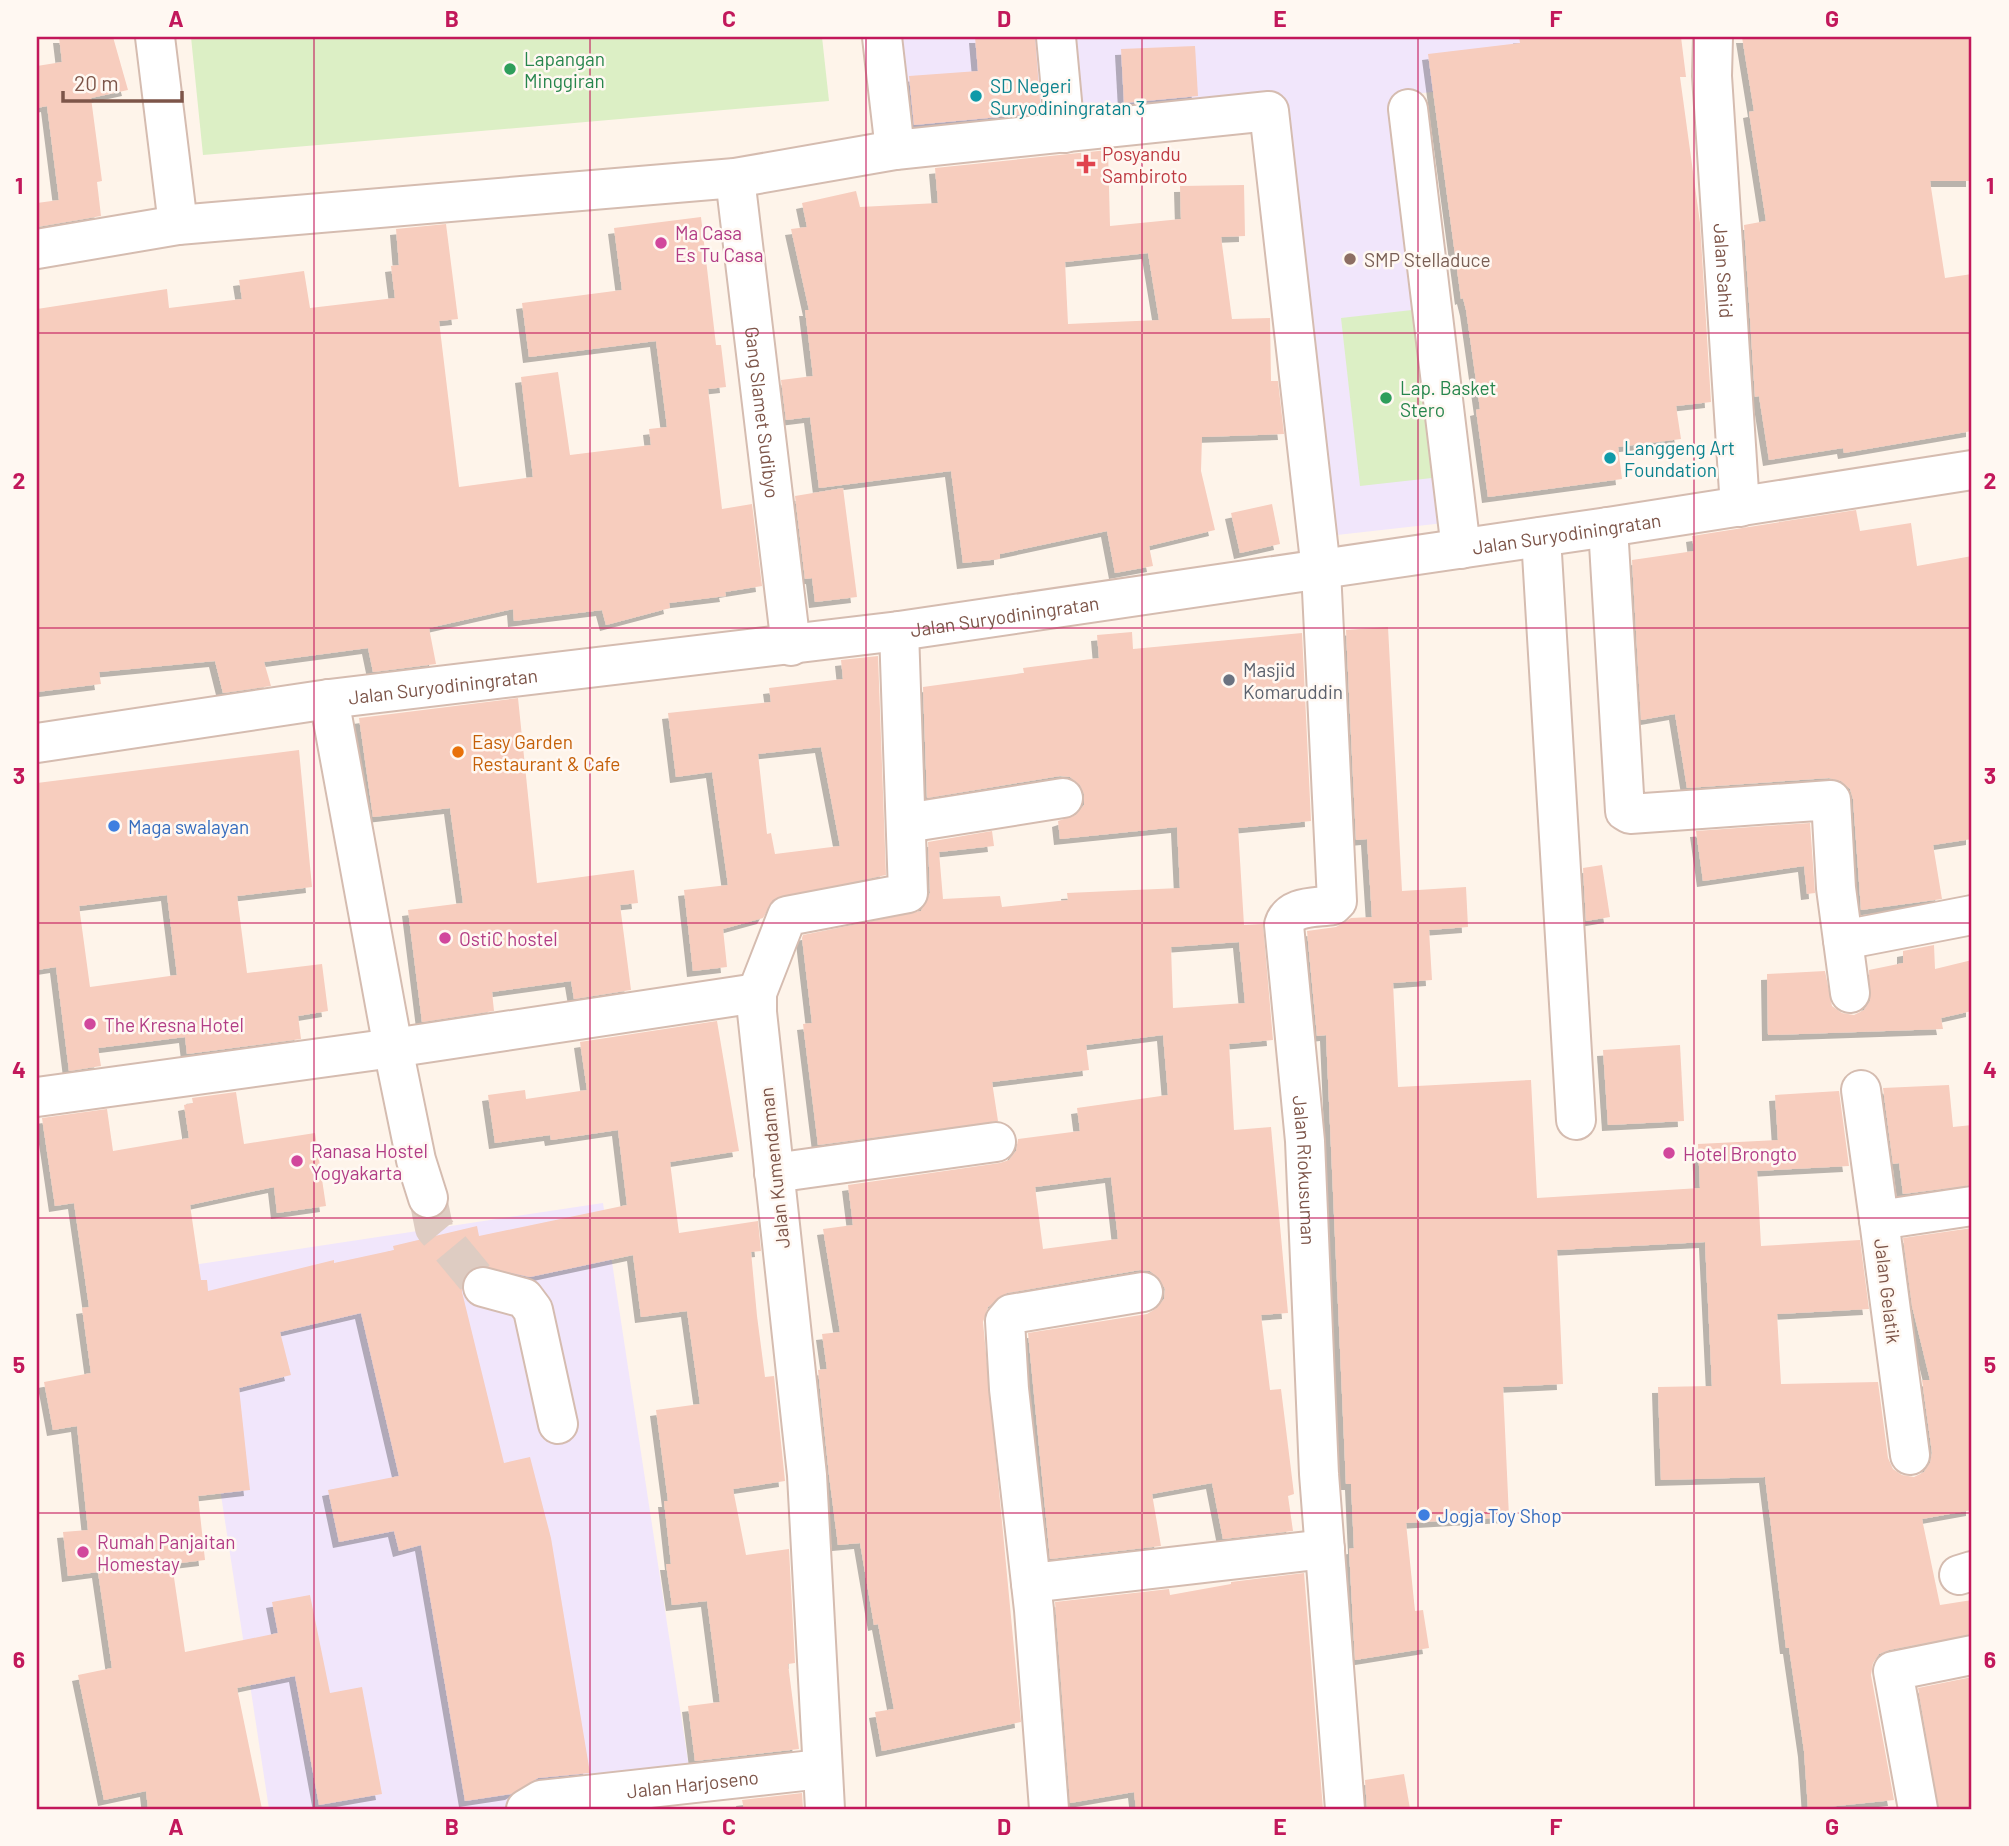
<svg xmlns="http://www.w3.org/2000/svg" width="2009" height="1846" viewBox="0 0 2009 1846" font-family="Barlow,sans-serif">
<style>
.education{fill:#f1e6fb}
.green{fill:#dcefc5}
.building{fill:#f7cdbe;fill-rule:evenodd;filter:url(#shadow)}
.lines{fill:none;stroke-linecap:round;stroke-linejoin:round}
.minor-tunnel{stroke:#deccc2;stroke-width:38;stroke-dasharray:38 19;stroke-linecap:butt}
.minor-casing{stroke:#d5bcb0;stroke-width:42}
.minor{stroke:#fff;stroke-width:38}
.grid{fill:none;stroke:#c2185b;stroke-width:2;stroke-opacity:0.55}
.leisure-dot{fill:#2e9e5b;stroke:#fff8f2;stroke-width:2.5}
.culture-dot{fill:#0f9aa8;stroke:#fff8f2;stroke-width:2.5}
.health-dot{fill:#e0444e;stroke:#fff8f2;stroke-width:2.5}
.hotel-dot{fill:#d1479c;stroke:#fff8f2;stroke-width:2.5}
.education-dot{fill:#8d6e63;stroke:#fff8f2;stroke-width:2.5}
.worship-dot{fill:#6b7280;stroke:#fff8f2;stroke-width:2.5}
.food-dot{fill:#e8710a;stroke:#fff8f2;stroke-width:2.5}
.shop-dot{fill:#3f7fe0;stroke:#fff8f2;stroke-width:2.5}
.labels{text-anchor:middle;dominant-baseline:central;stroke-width:5;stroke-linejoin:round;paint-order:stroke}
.leisure-label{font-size:19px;fill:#27864d;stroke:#fff8f2;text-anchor:start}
.culture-label{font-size:19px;fill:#0d838f;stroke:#fff8f2;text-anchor:start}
.health-label{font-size:19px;fill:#be3a42;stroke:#fff8f2;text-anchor:start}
.hotel-label{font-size:19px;fill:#b23c85;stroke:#fff8f2;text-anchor:start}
.education-label{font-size:19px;fill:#785e54;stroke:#fff8f2;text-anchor:start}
.street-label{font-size:19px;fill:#7d5549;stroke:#fff8f2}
.worship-label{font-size:19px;fill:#5b616d;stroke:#fff8f2;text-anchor:start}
.food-label{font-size:19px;fill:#c56008;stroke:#fff8f2;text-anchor:start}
.shop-label{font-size:19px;fill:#366cbe;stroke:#fff8f2;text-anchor:start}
.neatline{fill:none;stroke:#c2185b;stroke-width:2.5}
.grid-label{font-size:23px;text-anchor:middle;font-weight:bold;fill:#c2185b}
</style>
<defs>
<filter id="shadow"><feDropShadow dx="-6" dy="6" stdDeviation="0" flood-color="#0004"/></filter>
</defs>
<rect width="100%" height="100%" fill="#fef4ea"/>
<g class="education">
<path d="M886,37H1602L1606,72L1397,96L1444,523L1328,536L1269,111L899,147Z"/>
<path d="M603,1203L693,1794L592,1809H269L186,1266Z"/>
</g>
<g class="green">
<path d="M191,37H822L829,101L203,155Z"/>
<path d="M1412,310L1432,478L1360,486L1341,318Z"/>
</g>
<g class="building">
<path d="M59,37H113L128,90L91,98L102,181L97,182L101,216L37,227V203L59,200L47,106L37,108V66L62,62Z"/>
<path d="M975,37H1035L1041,113L914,125L909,76L978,71Z"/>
<path d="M1519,37H1681L1686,77H1680L1700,223L1711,402L1676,406L1681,439L1618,447L1622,479L1488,497L1476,410L1480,409L1466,310L1463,298L1461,299L1428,54L1520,43Z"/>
<path d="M1742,37H1972V181H1930L1945,278L1972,274V431L1844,453L1843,448L1769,460L1759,396L1755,397L1744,225L1766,221L1749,112L1754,111Z"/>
<path d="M1195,46L1198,96L1124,103L1121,49Z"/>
<path d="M1108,150L1110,226L1181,219L1180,186L1244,185L1245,236L1221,237L1232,319L1270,318L1271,381H1278L1284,434L1202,437L1201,471L1215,530L1149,546L1153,566L1115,573L1107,531L1000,554V559L963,563L951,471L819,488L810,417L786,420L781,380L813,376L805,310H809L791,229L807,227L802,203L856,191L860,207L938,203L935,168ZM1148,253L1159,320L1068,324L1065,262Z"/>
<path d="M701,217L716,345H721L726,387L708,389L722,509L752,504L762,586L725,592L726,596L669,603L670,608L606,625L602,610L514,621L513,609L429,628L436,664L373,672L368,648L264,662L271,686L223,693L215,661L99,672L101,684L37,692V309L167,289L169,308L242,299L239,280L304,271L310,308L395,298L391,266L399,265L396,229L446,224L458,319L439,321L459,487L533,477L521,377L558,372L570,455L651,445L649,429L667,427L656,341L529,357L522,303L622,290L614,228Z"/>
<path d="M843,488L857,597L815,602L812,578L805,579L795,496Z"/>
<path d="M1272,504L1280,544L1240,553L1231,513Z"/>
<path d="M1856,510L1860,531L1911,523L1917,566L1972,556V839L1933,845L1942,899L1861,910L1853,799L1850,789L1841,781L1829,778L1687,788L1675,714L1641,720L1632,560L1694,551L1692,536Z"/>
<path d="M1388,627L1402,891L1466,887L1468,927L1429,930L1432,980L1393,983L1398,1087L1531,1080L1537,1198L1700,1188L1698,1144L1778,1140L1775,1095L1839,1091L1849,1166L1757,1171L1761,1246L1860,1240L1869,1309L1777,1314L1781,1384L1878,1382L1888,1458L1893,1469L1902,1475L1914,1477L1924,1472L1930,1463L1932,1453L1922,1380H1930L1912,1306L1903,1238L1972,1228V1510L1922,1519L1940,1605L1972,1600V1634L1889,1650L1879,1654L1873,1663L1871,1675L1894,1800L1808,1809L1804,1751L1789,1648H1786L1765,1477L1661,1480L1658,1387L1712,1386L1705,1242L1557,1250L1563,1384L1503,1387L1509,1517L1406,1523L1415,1611L1423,1610L1429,1648L1355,1660L1349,1549L1354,1548L1351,1484H1346L1326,1035L1317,1036L1307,931L1336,927L1351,918L1372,917L1367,839L1356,840L1346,630Z"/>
<path d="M1132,632L1133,649L1302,633L1311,821L1238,828L1244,925L1263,924L1273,1040L1229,1044L1234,1130L1271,1127L1288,1313L1261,1315L1270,1390L1281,1389L1294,1494L1288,1496L1293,1531L1223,1539L1212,1483L1152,1494L1161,1546L1050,1559L1028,1333L1147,1314L1157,1308L1164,1299L1165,1289L1159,1278L1150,1271L1140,1270L1007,1293L988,1307L983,1322L1021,1722L882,1751L875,1712L894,1709L878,1624L874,1625L860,1543L838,1545L829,1475L818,1370L827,1369L822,1334L840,1332L823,1229L853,1225L848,1185L1000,1163L1009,1160L1016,1151L1018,1139L1080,1131L1077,1108L1168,1095L1163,1035L1086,1045L1089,1070L992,1082L998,1121L818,1145L803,1024L812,1023L802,938L803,935L921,911L930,893L928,842L992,831L994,846L939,852L943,899L1000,896L1002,907L1068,900L1067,893L1180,888L1177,827L1060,839L1058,821L1076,815L1084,805V794L1080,785L1070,777L1060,776L927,798L923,687L1024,673L1023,668L1099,658L1097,635ZM1239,942L1245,1003L1173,1008L1171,947ZM1111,1177L1118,1239L1043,1249L1035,1187Z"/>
<path d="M878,656L886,875L774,899L763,918L723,929L727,967L693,971L684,890L728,885L712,772L676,777L668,713L771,702L769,688L843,679L841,660ZM821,747L840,846L775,854L771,833L767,834L758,754Z"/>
<path d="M518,698L537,883L634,870L638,903L620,905L631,990L574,999L571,981L492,992L494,1011L422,1022L408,910L463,903L450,808L373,817L359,718Z"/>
<path d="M299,750L312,887L237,896L247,973L322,964L328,1011L298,1016L301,1039L187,1054L185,1037L98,1048L101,1066L69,1071L56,967L37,970V783ZM167,895L177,975L90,987L79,906Z"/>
<path d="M1810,823L1815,893L1807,894L1804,866L1703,881L1696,831Z"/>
<path d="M1602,865L1610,917L1586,921L1583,868Z"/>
<path d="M1934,945L1935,969L1972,960V1011L1941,1018L1943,1029L1768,1035L1767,974L1825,971L1832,1006L1842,1013L1854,1015L1864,1010L1870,1001L1869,970L1903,963V951Z"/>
<path d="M717,1021L739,1151L670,1162L679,1233L758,1221L761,1251L751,1252L757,1316L765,1377L774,1376L785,1481L733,1489L746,1555L789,1549L795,1663L788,1664L799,1749L695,1761L688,1706L720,1702L707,1601L672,1605L666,1564H671L664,1501H668L656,1410L700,1404L687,1311L641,1317L633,1255L530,1277L478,1266L467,1272L462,1281V1292L504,1463L530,1457L551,1538L590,1773L538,1778L511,1794L465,1801L421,1545L399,1551L394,1531L339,1542L328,1490L399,1476L361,1313L280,1332L291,1375L239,1388L250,1490L198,1496L205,1560L172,1564L185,1652L278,1633L272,1602L310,1595L330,1693L362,1687L382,1794L319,1805L295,1676L237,1688L262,1809H148L146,1791L104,1800L78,1675L112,1668L98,1572L68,1576L63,1532L88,1530L77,1426L53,1430L44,1382L91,1373L82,1308L89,1307L74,1203L55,1206L42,1118L107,1109L113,1151L189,1138L184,1105L193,1103L192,1098L236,1092L244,1144L315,1133L326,1206L277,1213L274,1187L190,1205L201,1280H207L208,1291L334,1260V1263L394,1250L393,1246L477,1226L479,1236L627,1205L618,1130L551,1140L550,1135L495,1143L488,1095L525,1090L526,1099L587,1090L580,1042Z"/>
<path d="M1680,1045L1684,1121L1608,1125L1603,1050Z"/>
<path d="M1949,1085L1953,1127L1972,1125V1185L1903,1194L1899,1163L1893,1164L1883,1088Z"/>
<path d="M1304,1573L1323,1809H1136L1134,1792L1070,1803L1055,1602L1169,1589L1170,1595L1231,1584V1582Z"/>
<path d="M1972,1677V1809H1939L1918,1688Z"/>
<path d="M1404,1774L1410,1809H1367L1365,1780Z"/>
<path d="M802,1793L803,1809H744L742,1800Z"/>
</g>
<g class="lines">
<path class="minor-tunnel" d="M428,1198L434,1228L483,1287"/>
<defs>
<g id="minor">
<path d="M155,37L178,225"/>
<path d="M882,37L895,150"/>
<path d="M1056,37L1065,133"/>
<path id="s1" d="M1713,37L1712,76L1740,507"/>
<path d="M1408,109L1461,549"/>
<path id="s2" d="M735,178L791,646"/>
<path id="s3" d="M37,249L178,225L735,178L895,150L1269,111L1321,570L1337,901L1333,905C1315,908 1290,905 1284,925L1305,1141L1319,1474L1345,1809"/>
<path d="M1608,527L1625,811L1630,814L1831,800L1836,888L1850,993"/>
<path d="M1541,537L1576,1120"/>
<path d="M329,699L393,1048L416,1160L428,1198"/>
<path id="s4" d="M37,743L329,699L899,631L1608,527L1972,470"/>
<path d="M906,823L1063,798"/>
<path d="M1843,940L1972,915"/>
<path d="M1861,1090L1879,1220"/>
<path d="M37,1097L393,1048L757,993"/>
<path d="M774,1173L996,1142"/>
<path d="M483,1287L524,1298L533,1310L558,1424"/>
<path d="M1910,1455L1879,1220L1972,1206"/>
<path d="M1959,1575L1972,1571"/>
<path d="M1031,1583L1325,1549"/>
<path id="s5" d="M526,1809L541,1800L821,1769"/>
<path d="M825,1809L807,1475L757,1012V993L787,916L908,893L899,631"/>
<path d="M1049,1809L1034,1610L1009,1389L1005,1321L1011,1314L1143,1292"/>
<path d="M1918,1809L1893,1671L1972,1655"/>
</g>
</defs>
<use href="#minor" class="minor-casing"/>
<use href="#minor" class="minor"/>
</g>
<path class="grid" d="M314,37V1809M590,37V1809M866,37V1809M1142,37V1809M1418,37V1809M1694,37V1809M37,333H1972M37,628H1972M37,923H1972M37,1218H1972M37,1513H1972"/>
<g class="leisure-dot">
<circle cx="510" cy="69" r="7"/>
<circle cx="1386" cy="398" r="7"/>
</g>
<g class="culture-dot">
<circle cx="976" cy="96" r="7"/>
<circle cx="1610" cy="458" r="7"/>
</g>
<path class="health-dot" d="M1082.5 153.5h7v7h7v7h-7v7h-7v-7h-7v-7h7z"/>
<g class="hotel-dot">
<circle cx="661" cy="243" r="7"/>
<circle cx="445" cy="938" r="7"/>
<circle cx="90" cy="1024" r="7"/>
<circle cx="1669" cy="1153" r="7"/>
<circle cx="297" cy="1161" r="7"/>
<circle cx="83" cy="1552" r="7"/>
</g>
<circle class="education-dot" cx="1350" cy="259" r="7"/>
<circle class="worship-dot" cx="1229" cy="680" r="7"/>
<circle class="food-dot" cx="458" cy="752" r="7"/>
<g class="shop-dot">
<circle cx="114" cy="826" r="7"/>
<circle cx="1424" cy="1515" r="7"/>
</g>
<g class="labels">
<g class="leisure-label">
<text x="524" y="58">Lapangan<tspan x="524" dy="22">Minggiran</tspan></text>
<text x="1400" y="387">Lap. Basket<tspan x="1400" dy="22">Stero</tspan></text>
</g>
<g class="culture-label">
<text x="990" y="85">SD Negeri<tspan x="990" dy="22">Suryodiningratan 3</tspan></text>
<text x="1624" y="447">Langgeng Art<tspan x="1624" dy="22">Foundation</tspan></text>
</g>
<g class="health-label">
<text x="1102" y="153">Posyandu<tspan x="1102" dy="22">Sambiroto</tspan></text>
</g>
<g class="hotel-label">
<text x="675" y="232">Ma Casa<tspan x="675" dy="22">Es Tu Casa</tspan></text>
<text x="459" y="938">OstiC hostel</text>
<text x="104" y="1024">The Kresna Hotel</text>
<text x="311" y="1150">Ranasa Hostel<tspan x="311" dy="22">Yogyakarta</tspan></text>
<text x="1683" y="1153">Hotel Brongto</text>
<text x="97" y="1541">Rumah Panjaitan<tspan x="97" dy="22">Homestay</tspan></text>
</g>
<g class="education-label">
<text x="1364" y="259">SMP Stelladuce</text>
</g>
<g class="street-label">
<text stroke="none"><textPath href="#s1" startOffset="234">Jalan Sahid</textPath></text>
<text stroke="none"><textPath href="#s2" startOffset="236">Gang Slamet Sudibyo</textPath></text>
<text stroke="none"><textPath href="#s4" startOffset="1544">Jalan Suryodiningratan</textPath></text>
<text stroke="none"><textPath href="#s4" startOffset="976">Jalan Suryodiningratan</textPath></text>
<text stroke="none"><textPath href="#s4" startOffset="410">Jalan Suryodiningratan</textPath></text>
<text transform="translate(774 1168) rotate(-96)">Jalan Kumendaman</text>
<text stroke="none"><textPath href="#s3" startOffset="2342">Jalan Riokusuman</textPath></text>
<text transform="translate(1888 1291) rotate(83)">Jalan Gelatik</text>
<text stroke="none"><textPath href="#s5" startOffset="170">Jalan Harjoseno</textPath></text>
</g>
<g class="worship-label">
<text x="1243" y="669">Masjid<tspan x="1243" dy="22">Komaruddin</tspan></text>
</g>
<g class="food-label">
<text x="472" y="741">Easy Garden<tspan x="472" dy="22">Restaurant &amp; Cafe</tspan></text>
</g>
<g class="shop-label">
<text x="128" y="826">Maga swalayan</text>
<text x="1438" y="1515">Jogja Toy Shop</text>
</g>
</g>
<rect width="2009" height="1846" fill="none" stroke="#fff8f2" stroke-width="77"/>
<path d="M63 91v10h119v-10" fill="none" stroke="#7d5549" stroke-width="3.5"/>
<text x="74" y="91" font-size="21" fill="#7d5549" stroke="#fff8f2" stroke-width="5" paint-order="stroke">20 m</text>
<rect x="38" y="38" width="1932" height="1770" class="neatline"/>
<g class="grid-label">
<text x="176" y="27">A</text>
<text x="452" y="27">B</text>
<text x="729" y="27">C</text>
<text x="1004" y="27">D</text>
<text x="1280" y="27">E</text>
<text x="1556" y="27">F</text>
<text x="1832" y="27">G</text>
<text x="19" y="194">1</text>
<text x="1990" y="194">1</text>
<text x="19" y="489">2</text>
<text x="1990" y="489">2</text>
<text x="19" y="784">3</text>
<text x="1990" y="784">3</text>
<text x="19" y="1078">4</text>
<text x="1990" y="1078">4</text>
<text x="19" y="1373">5</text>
<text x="1990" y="1373">5</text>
<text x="19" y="1668">6</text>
<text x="1990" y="1668">6</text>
<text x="176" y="1835">A</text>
<text x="452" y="1835">B</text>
<text x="729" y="1835">C</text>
<text x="1004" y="1835">D</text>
<text x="1280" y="1835">E</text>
<text x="1556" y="1835">F</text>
<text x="1832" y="1835">G</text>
</g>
</svg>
